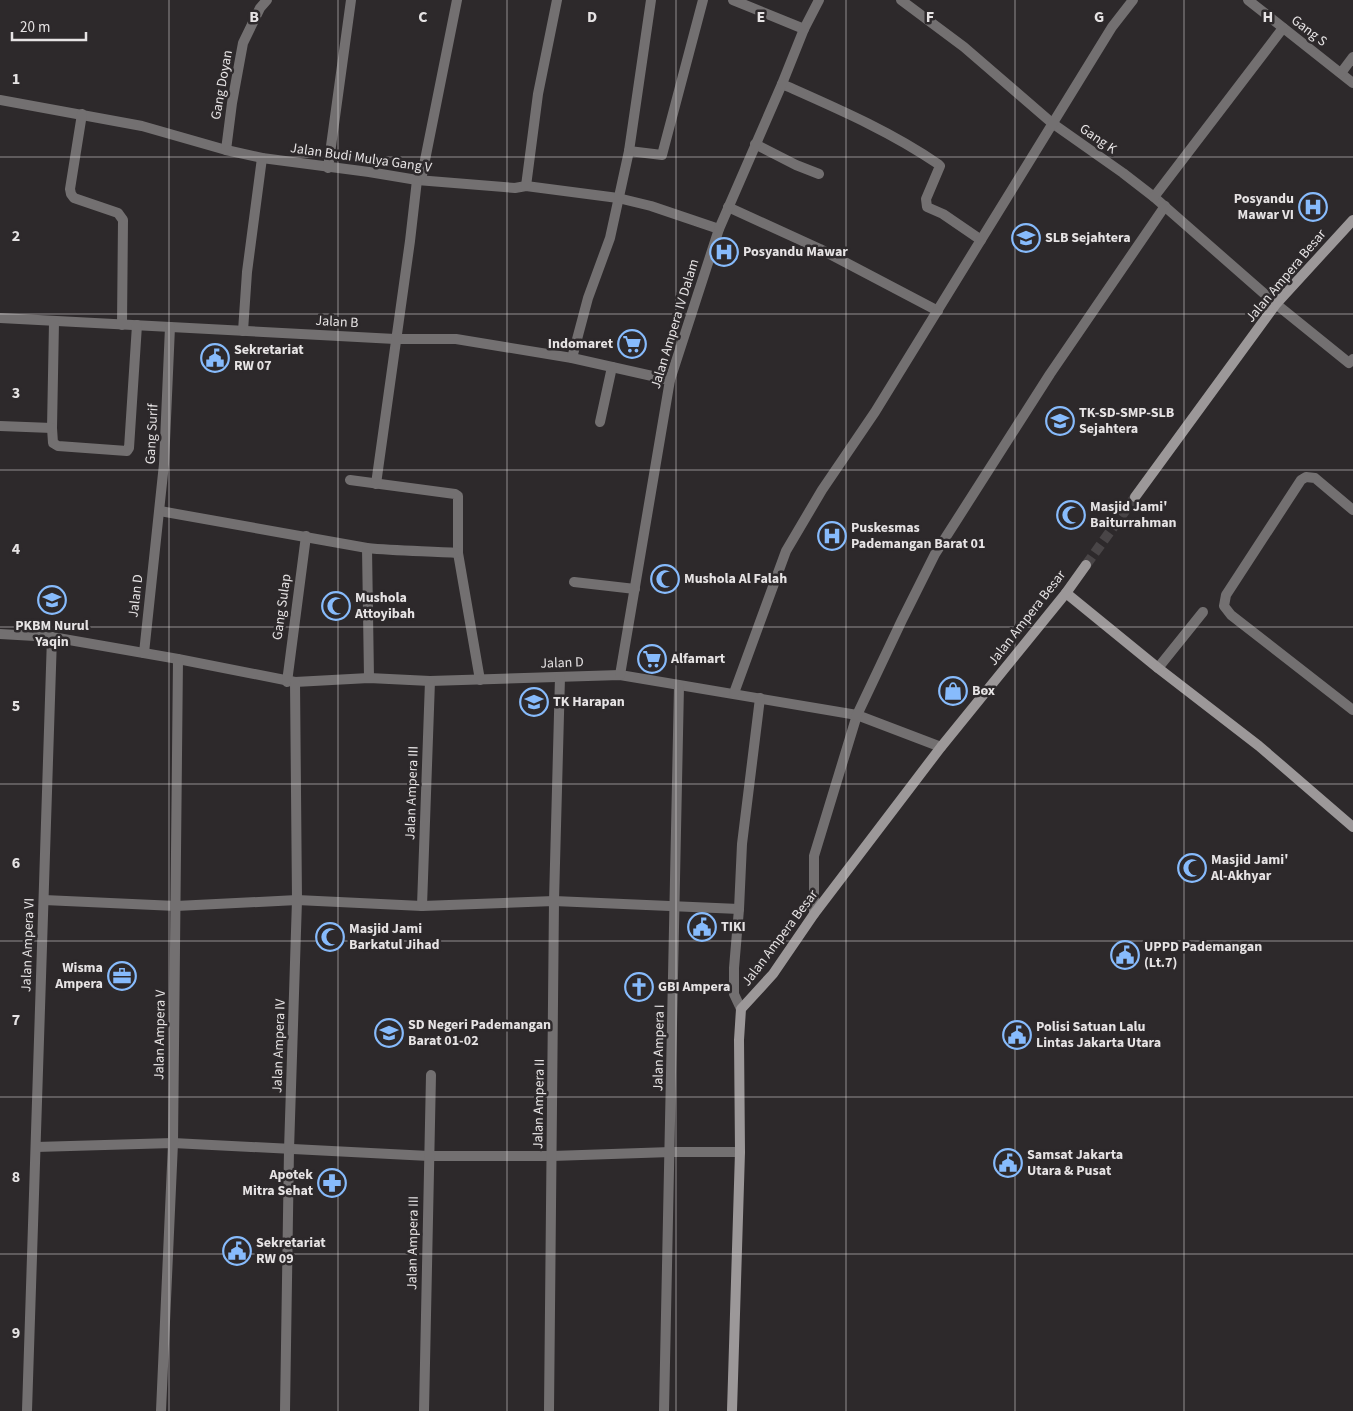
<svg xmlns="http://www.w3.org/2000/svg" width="1353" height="1411" viewBox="0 0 1353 1411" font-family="'Source Sans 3',sans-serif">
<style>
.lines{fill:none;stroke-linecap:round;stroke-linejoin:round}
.secondary-tunnel{stroke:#494547;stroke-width:10;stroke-dasharray:10 5;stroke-linecap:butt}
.street{stroke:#737071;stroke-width:10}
.secondary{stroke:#9c9899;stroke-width:10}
.grid{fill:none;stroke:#e6e3e4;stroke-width:1;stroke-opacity:0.55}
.labels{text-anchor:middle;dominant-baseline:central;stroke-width:5;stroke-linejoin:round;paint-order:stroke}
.street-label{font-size:14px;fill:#e6e3e4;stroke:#2d292b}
.poi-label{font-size:14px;font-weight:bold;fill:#e6e3e4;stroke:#2d292b;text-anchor:start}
.grid-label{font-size:16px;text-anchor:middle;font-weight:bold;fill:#e6e3e4;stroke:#2d292b;stroke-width:5;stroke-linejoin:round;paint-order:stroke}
</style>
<rect width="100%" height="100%" fill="#2d292b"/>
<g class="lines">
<path class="secondary-tunnel" d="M1086,565L1135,497"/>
<g class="street">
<path d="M733,0L804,29"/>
<path d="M901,0L964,47L1052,123L1123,173L1154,197L1276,304L1349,363L1353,359"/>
<path d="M1248,0L1353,83"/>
<path d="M1341,73L1353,57"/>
<path d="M782,84C836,108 890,131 938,164L940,166L926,199L927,207L943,214L981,240"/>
<path d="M0,100L142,126L226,150L262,158L369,172L417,180L515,188L526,186L618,198L651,206L719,229"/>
<path d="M82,114L70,189L71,194L74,198L118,213L123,220L122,325"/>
<path d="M755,144L796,165L819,174"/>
<path d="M226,150L232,103L243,43L260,8L267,0"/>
<path d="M629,151L662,155L703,0"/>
<path d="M328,168L351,0"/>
<path d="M421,180L457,0"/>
<path d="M526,186L538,94L557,0"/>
<path d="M1154,197L1283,28"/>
<path d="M728,207L820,249L938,311"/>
<path d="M0,318L395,339H456L572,358L670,380"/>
<path d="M54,322L52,428L53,443L58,446L127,451L129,448L137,325"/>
<path d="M243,331L247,272L262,158"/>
<path d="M572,358L588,298L610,238L629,151L651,0"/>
<path d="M600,422L612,367"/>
<path d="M0,426L52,428"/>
<path d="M350,480L455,494L458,496V553L480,680"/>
<path d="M376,484L410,241L417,180"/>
<path d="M1353,510L1315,478L1306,477L1301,480L1226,595L1224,606L1231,615L1353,710"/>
<path d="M160,511L367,548C397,551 427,551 458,553"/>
<path d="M367,548L369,678"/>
<path d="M574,582L635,589"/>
<path d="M0,634L52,637L178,659L295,682L369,678L430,681L620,675L857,715L941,747"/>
<path d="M144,653L164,464L170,327"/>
<path d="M1158,668L1203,612"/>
<path d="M620,675L670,380L719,229L782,84L804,29L819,0"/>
<path d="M287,682L306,536"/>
<path d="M734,693L786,551L822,490L875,412L1112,27L1133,0"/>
<path d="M44,900L176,906L297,900L422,906L554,901L739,909"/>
<path d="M422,906L430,681"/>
<path d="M814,914V856L857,715L902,620L935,554L1050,374L1165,206"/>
<path d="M741,1009L734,994V968L739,909L742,844L760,698"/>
<path d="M36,1147L173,1143L429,1156H552L671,1152H740"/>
<path d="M27,1411L52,637"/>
<path d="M161,1411L173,1143L178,659"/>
<path d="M285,1411L289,1150L297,900L295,682"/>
<path d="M424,1411L431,1075"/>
<path d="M549,1411L554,901L560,677"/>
<path d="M664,1411L679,686"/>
</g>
<g class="secondary">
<path d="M1135,497L1276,304L1353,220"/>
<path d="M1066,593L1158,668L1259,746L1353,827"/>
<path d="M732,1411L740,1152L739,1040L741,1009L773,974L814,914L941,747L1066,593L1086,565"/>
</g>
</g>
<path class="grid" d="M169,0V1411M338,0V1411M507,0V1411M676,0V1411M846,0V1411M1015,0V1411M1184,0V1411M0,157H1353M0,314H1353M0,470H1353M0,627H1353M0,784H1353M0,941H1353M0,1097H1353M0,1254H1353"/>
<defs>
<symbol id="hospital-ring" viewBox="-11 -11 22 22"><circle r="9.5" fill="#2d292b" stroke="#87bbfc" stroke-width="1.5"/><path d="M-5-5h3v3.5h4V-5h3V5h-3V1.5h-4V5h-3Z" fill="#87bbfc"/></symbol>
<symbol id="school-ring" viewBox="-11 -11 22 22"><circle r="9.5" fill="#2d292b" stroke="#87bbfc" stroke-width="1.5"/><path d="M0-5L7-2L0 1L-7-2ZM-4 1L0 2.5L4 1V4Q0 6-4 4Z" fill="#87bbfc"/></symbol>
<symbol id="supermarket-ring" viewBox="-11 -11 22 22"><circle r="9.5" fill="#2d292b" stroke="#87bbfc" stroke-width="1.5"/><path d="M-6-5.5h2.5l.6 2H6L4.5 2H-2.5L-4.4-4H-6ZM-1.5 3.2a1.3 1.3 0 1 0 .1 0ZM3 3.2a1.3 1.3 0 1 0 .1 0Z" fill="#87bbfc"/></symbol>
<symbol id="civic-ring" viewBox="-11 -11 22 22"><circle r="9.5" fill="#2d292b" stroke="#87bbfc" stroke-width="1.5"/><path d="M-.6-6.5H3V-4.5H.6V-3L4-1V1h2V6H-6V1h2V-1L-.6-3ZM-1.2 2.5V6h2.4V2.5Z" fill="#87bbfc"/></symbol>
<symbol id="mosque-ring" viewBox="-11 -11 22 22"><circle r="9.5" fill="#2d292b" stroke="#87bbfc" stroke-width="1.5"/><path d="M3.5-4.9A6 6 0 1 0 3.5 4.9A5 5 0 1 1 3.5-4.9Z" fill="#87bbfc"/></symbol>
<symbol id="shop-ring" viewBox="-11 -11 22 22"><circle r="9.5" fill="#2d292b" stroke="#87bbfc" stroke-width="1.5"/><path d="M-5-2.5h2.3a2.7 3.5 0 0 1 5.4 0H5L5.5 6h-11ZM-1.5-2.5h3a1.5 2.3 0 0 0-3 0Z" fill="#87bbfc"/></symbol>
<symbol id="office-ring" viewBox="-11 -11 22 22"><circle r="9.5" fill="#2d292b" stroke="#87bbfc" stroke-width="1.5"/><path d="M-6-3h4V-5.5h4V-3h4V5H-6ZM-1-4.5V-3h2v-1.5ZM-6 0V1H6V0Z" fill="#87bbfc"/></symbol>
<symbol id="church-ring" viewBox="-11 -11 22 22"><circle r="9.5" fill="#2d292b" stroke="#87bbfc" stroke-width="1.5"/><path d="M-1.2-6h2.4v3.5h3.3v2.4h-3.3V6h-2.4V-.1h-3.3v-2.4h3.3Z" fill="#87bbfc"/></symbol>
<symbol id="pharmacy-ring" viewBox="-11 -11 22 22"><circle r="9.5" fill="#2d292b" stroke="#87bbfc" stroke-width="1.5"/><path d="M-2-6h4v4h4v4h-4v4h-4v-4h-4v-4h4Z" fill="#87bbfc"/></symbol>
</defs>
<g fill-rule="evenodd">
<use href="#hospital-ring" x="1297" y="191" width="32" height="32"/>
<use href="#school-ring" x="1010" y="222" width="32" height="32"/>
<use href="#hospital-ring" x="708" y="236" width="32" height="32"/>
<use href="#supermarket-ring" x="616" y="328" width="32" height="32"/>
<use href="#civic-ring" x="199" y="342" width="32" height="32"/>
<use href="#school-ring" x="1044" y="405" width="32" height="32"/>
<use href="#mosque-ring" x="1055" y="499" width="32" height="32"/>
<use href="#hospital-ring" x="816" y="520" width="32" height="32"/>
<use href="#mosque-ring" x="649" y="563" width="32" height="32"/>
<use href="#school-ring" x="36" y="584" width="32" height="32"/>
<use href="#mosque-ring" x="320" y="590" width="32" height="32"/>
<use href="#supermarket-ring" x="636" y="643" width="32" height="32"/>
<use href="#shop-ring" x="937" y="675" width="32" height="32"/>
<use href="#school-ring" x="518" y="686" width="32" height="32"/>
<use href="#mosque-ring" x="1176" y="852" width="32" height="32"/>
<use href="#civic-ring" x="686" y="911" width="32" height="32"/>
<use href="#mosque-ring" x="314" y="921" width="32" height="32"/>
<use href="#civic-ring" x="1109" y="939" width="32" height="32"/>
<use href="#office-ring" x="106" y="960" width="32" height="32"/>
<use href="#church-ring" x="623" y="971" width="32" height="32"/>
<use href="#school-ring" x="373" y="1017" width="32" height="32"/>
<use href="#civic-ring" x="1001" y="1019" width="32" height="32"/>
<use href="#civic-ring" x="992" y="1147" width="32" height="32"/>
<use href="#pharmacy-ring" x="316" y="1167" width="32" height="32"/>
<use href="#civic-ring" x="221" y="1235" width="32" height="32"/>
</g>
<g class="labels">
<g class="street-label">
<text transform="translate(1309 31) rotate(38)">Gang S</text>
<text transform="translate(222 85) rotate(-80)">Gang Doyan</text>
<text transform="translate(1098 139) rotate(35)">Gang K</text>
<text transform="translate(361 158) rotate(8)">Jalan Budi Mulya Gang V</text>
<text transform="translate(1286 276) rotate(-50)">Jalan Ampera Besar</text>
<text transform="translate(337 322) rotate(3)">Jalan B</text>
<text transform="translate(675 324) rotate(-73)">Jalan Ampera IV Dalam</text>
<text transform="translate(152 434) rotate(-87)">Gang Surif</text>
<text transform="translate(136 596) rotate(-83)">Jalan D</text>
<text transform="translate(282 607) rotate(-82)">Gang Sulap</text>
<text transform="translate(1027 618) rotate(-52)">Jalan Ampera Besar</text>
<text transform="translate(562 663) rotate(-2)">Jalan D</text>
<text transform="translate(412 793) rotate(-88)">Jalan Ampera III</text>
<text transform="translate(780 938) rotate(-53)">Jalan Ampera Besar</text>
<text transform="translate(28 945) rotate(-88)">Jalan Ampera VI</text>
<text transform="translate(160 1035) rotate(-89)">Jalan Ampera V</text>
<text transform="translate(279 1046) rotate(-88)">Jalan Ampera IV</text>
<text transform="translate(659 1048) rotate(-89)">Jalan Ampera I</text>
<text transform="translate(539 1104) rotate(-89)">Jalan Ampera II</text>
<text transform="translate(413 1243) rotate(-89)">Jalan Ampera III</text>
</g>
<g class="poi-label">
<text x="1294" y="199" text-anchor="end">Posyandu<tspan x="1294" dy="16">Mawar VI</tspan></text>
<text x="1045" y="238">SLB Sejahtera</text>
<text x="743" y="252">Posyandu Mawar</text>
<text x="613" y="344" text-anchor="end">Indomaret</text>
<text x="234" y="350">Sekretariat<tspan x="234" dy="16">RW 07</tspan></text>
<text x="1079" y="413">TK-SD-SMP-SLB<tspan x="1079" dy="16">Sejahtera</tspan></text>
<text x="1090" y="507">Masjid Jami'<tspan x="1090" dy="16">Baiturrahman</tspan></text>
<text x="851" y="528">Puskesmas<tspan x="851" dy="16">Pademangan Barat 01</tspan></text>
<text x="684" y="579">Mushola Al Falah</text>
<text x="355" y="598">Mushola<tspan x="355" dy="16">Attoyibah</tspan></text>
<text x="52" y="626" text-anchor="middle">PKBM Nurul<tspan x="52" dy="16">Yaqin</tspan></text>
<text x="671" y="659">Alfamart</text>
<text x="972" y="691">Box</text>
<text x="553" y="702">TK Harapan</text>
<text x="1211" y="860">Masjid Jami'<tspan x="1211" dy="16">Al-Akhyar</tspan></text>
<text x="721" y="927">TIKI</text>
<text x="349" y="929">Masjid Jami<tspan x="349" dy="16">Barkatul Jihad</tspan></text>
<text x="1144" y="947">UPPD Pademangan<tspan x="1144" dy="16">(Lt.7)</tspan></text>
<text x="103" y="968" text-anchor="end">Wisma<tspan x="103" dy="16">Ampera</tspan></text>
<text x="658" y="987">GBI Ampera</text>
<text x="408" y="1025">SD Negeri Pademangan<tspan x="408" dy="16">Barat 01-02</tspan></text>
<text x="1036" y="1027">Polisi Satuan Lalu<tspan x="1036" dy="16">Lintas Jakarta Utara</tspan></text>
<text x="1027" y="1155">Samsat Jakarta<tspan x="1027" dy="16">Utara &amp; Pusat</tspan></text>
<text x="313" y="1175" text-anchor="end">Apotek<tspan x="313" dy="16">Mitra Sehat</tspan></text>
<text x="256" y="1243">Sekretariat<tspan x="256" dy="16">RW 09</tspan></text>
</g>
</g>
<g class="grid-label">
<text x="254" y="22">B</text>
<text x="423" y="22">C</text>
<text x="592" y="22">D</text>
<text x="761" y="22">E</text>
<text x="930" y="22">F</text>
<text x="1099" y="22">G</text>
<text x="1268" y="22">H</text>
<text x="16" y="84">1</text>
<text x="16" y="241">2</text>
<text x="16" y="398">3</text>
<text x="16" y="554">4</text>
<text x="16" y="711">5</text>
<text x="16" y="868">6</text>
<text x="16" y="1025">7</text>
<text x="16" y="1182">8</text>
<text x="16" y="1338">9</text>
</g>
<path d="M12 32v8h74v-8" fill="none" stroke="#e6e3e4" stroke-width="2.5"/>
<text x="20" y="32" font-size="15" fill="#e6e3e4" stroke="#2d292b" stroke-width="4" paint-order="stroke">20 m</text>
</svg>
